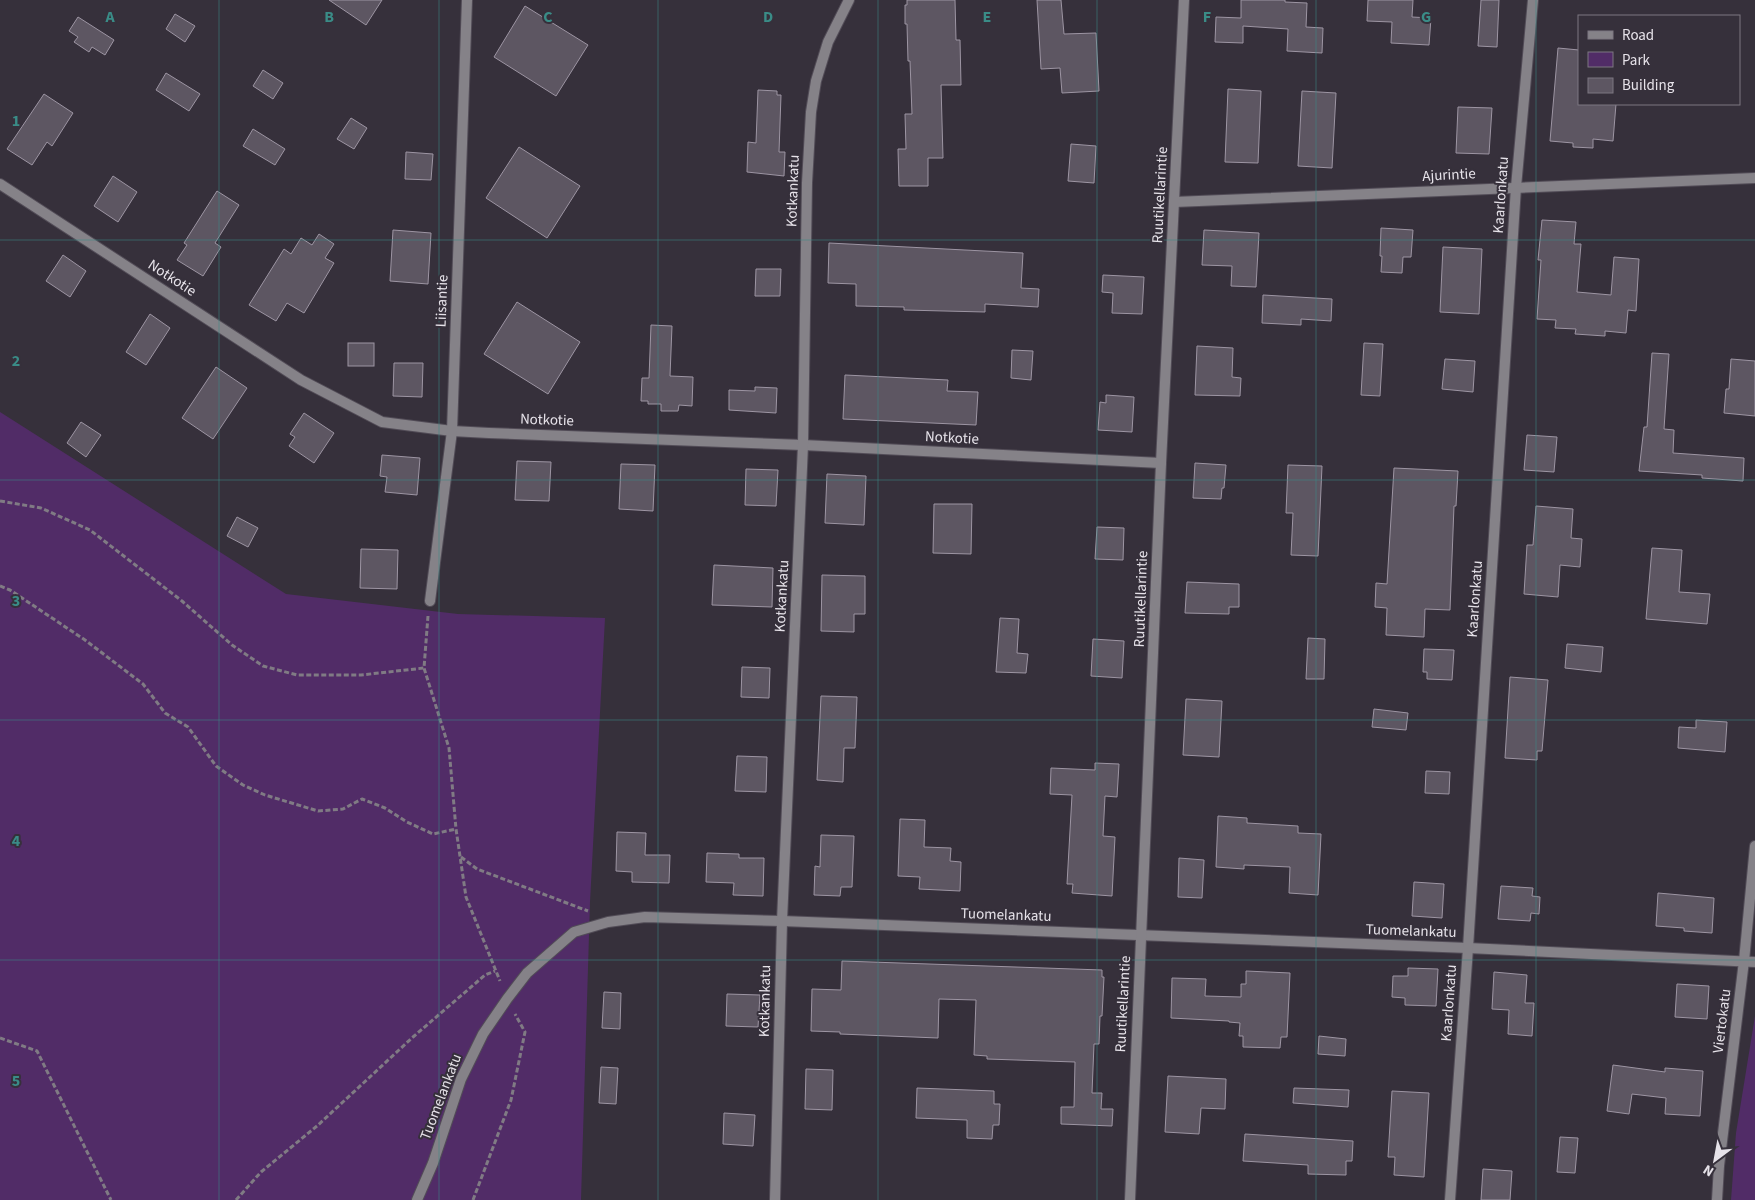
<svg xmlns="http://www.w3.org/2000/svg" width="1755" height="1200" viewBox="0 0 1755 1200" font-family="'Source Sans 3',sans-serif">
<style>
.green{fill:#512c67}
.building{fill:#5d5662;stroke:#9d95a3}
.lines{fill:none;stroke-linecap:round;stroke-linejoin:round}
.street-casing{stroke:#524c57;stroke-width:12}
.path{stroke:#807b84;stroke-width:3;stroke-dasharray:5 2.5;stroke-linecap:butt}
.street{stroke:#858288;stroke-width:10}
.grid{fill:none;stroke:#3a8c87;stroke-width:1;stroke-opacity:0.55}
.labels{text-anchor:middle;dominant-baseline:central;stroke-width:4;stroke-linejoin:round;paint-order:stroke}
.street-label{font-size:15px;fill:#e6e2e9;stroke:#36303b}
.grid-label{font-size:16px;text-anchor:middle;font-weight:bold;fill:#3a8c87;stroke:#36303b;stroke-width:4;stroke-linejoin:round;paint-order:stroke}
</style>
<rect width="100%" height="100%" fill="#36303b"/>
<g class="green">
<path d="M0,412L286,594L458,614L605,618L590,902L581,1200H0Z"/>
<path d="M1755,1016V1200H1731L1736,1133Z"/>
</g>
<g class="building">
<path d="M329,0H382L366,25Z"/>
<path d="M907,0H955L956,40H960L961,85H941L943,158H928V186H899L898,149H906L905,114H912L910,61H908L907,24H905V5H907Z"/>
<path d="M1037,0H1061L1064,34L1096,33L1099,91L1062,93L1060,68L1041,69Z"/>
<path d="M1241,0H1285V2L1307,3L1306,27L1323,28L1322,53L1287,51L1288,29L1243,26V43L1215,42L1216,17L1241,18Z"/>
<path d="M1368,0H1413L1412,17L1431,18L1429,45L1391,43L1392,22L1367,21Z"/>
<path d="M1481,0H1499L1497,47L1478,46Z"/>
<path d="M525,6L588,45L556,96L494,57Z"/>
<path d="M175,14L195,26L185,42L166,29Z"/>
<path d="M78,17L114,40L105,55L92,47L89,52L74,42L78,37L69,31Z"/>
<path d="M1558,48L1579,50V104H1616L1613,141L1593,139V148L1573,147V143L1550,141Z"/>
<path d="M263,70L283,83L273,99L253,86Z"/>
<path d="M166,73L200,94L189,111L156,90Z"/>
<path d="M1228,89L1261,91L1258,163L1225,162Z"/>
<path d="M758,90L777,91V95H781L779,152H785L784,176L747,172L748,142L756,143Z"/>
<path d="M1302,91L1336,93L1332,168L1298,166Z"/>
<path d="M44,94L73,113L52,146L47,142L32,165L7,149Z"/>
<path d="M1458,107L1492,108L1489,154L1456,153Z"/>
<path d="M351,118L367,128L354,149L337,139Z"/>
<path d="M253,129L285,149L275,165L243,146Z"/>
<path d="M1071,144L1096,146L1094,183L1068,181Z"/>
<path d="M519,147L580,186L547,238L486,198Z"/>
<path d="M406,152L433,154L431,180L405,179Z"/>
<path d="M113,176L137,192L118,222L94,206Z"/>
<path d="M217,191L239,205L215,243L221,247L203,276L177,260L187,245L184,243Z"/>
<path d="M1542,220L1576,222L1574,244H1581L1577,292L1611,295L1614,257L1639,259L1636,311L1628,310L1626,333L1605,331V336L1575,334L1576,329L1555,328L1556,320L1537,319L1541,260H1538Z"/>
<path d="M1381,228L1413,230L1411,257H1403L1402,273L1381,272L1382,256H1380Z"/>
<path d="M393,230L431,233L428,284L390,281Z"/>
<path d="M1204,230L1259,233L1256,287L1231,286L1232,266L1202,265Z"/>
<path d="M319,234L334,244L325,258L334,263L304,313L287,303L276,321L249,305L284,249L291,254L301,238L312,245Z"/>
<path d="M829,243L1023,253L1021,288L1039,289L1038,307L985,304V312L904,310V307L856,306V284L828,283Z"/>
<path d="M1443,247L1482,249L1479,314L1440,312Z"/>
<path d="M63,255L86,271L70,297L46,281Z"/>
<path d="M756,269H781L780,296H755Z"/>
<path d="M1103,275L1144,277L1142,314L1112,313L1113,293L1102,292Z"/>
<path d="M1263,295L1332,299L1331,321L1301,319V325L1262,323Z"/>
<path d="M517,302L580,342L548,394L484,354Z"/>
<path d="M150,314L170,328L146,365L126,352Z"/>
<path d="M651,325L672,326L670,376L693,377L692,406L679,405L678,411H661V404H648V401H641L642,378H649Z"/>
<rect x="348" y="343" width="26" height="23"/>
<path d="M1364,343L1383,344L1380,396L1361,395Z"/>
<path d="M1197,346L1233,348L1232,377L1241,378L1240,396L1195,395Z"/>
<path d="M1012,350L1033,351L1031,380L1011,378Z"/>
<path d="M1652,353L1669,354L1664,429L1674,430L1673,453L1744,458L1743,481L1702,478V475L1639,471L1644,427H1647Z"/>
<path d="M1445,359L1475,361L1473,392L1442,389Z"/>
<path d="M1731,359L1755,361V416L1724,413L1726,389H1729Z"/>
<path d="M394,363H423L422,397L393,396Z"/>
<path d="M216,367L247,388L213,439L182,418Z"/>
<path d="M845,375L948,380L947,391L978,392L976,425L843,419Z"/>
<path d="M755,387L777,388L776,413L729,410V390L755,391Z"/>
<path d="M1106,395L1134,397L1132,432L1098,430L1100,402L1106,403Z"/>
<path d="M304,413L334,433L314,463L289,446L295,437L290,434Z"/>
<path d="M81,422L101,435L86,457L67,443Z"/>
<path d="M1527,435L1557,437L1554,472L1524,470Z"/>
<path d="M382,455L420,458L417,495L385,492L387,477L380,476Z"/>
<path d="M517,461L551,462L549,501L515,500Z"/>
<path d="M1195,463L1226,465L1224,488H1222L1221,499L1193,498Z"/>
<path d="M621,464L655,465L653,511L619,509Z"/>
<path d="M1288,465L1322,466L1318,556L1291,555L1293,513H1286Z"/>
<path d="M1394,468L1458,471L1456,506H1454L1450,610L1425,609L1424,637L1386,635L1387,608L1375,607L1376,583L1387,584Z"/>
<path d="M746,469L778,470L776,506L745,505Z"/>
<path d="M827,474L866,476L864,525L825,523Z"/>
<path d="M934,504H972L971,554L933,553Z"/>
<path d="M1536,506L1573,509L1571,538L1582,539L1580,567L1560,565L1558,597L1524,594L1527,545H1533Z"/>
<path d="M237,517L258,528L248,547L227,536Z"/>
<path d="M1097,527L1124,528L1123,560L1095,559Z"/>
<path d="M1652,548L1682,550L1679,592L1710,594L1707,624L1646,619Z"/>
<path d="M361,549L398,550L397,589L360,588Z"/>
<path d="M714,565L773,568L772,607L712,605Z"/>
<path d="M822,575L865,576V614H854V632L821,631Z"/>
<path d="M1187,582L1239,584V607H1229V614L1185,613Z"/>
<path d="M1000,618L1019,619L1017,653L1028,654L1026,673L996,672Z"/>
<path d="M1308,638L1325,639L1324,679H1306Z"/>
<path d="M1093,639L1124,641L1122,678L1091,676Z"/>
<path d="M1567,644L1603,647L1601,672L1565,668Z"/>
<path d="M1424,649L1454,650L1452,680L1427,679V672H1423Z"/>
<path d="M742,667L770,668L769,698L741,697Z"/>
<path d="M1510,677L1548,680L1542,751H1537V760L1505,758Z"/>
<path d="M821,696L857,697L855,748H844L843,782L817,780Z"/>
<path d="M1186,699L1222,701L1219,757L1183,755Z"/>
<path d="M1374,709L1408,713L1406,730L1372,727Z"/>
<path d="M1696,720L1727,722L1725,752L1678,748L1679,727L1696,728Z"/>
<path d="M737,756L767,757L766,792L735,791Z"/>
<path d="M1095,763L1119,764L1117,797L1105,796L1103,836L1115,837L1112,896L1072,893L1073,884H1067L1072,795L1050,794L1051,768L1095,770Z"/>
<path d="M1426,771L1450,772L1449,794L1425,793Z"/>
<path d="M1218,816L1247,818V823L1298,826V833L1321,834L1318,895L1289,893L1290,867L1244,865V869L1216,867Z"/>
<path d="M900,819L925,820L924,847L951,848L950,861L961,862L960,891L919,889L920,877L898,876Z"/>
<path d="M617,832L646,833L645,855H670L669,883L632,882V872L616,871Z"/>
<path d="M821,835L854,836L852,887H841L840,896L814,895L815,866L820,867Z"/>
<path d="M707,853L739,854V858H764L763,896L733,895L734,883L706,882Z"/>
<path d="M1179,858L1204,860L1202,898L1178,897Z"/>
<path d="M1414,882L1444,884L1442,918L1412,916Z"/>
<path d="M1501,886L1533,888L1532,896L1540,897L1539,914L1531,913L1530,921L1498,919Z"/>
<path d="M1658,893L1714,898L1712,933L1684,931V928L1656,926Z"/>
<path d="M842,961L1102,970V977H1104L1102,1016H1100L1099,1044H1094L1092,1093H1102L1101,1109H1113L1112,1126L1061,1124V1107H1074L1075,1062L987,1059V1056L974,1055L976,1000L939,999L938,1038L840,1034V1032L811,1031L812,989L841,990Z"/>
<path d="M1408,968L1438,969L1436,1006L1405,1005V998L1392,997L1393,976H1408Z"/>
<path d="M1246,971L1290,973L1287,1037H1281L1280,1048L1243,1047V1036H1239L1240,1023L1229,1022V1021L1171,1018L1172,978L1206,979L1205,996L1241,997V984H1246Z"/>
<path d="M1494,972L1527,975L1525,1003H1534L1532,1036L1508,1034L1509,1010L1492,1009Z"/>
<path d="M1677,984L1709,986L1707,1019L1675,1017Z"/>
<path d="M604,992L621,993L620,1029L602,1028Z"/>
<path d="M727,994L760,995L758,1027L726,1026Z"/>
<path d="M1319,1036L1346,1039L1345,1056L1318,1054Z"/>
<path d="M1613,1065L1665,1072V1068L1703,1071L1700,1116L1665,1114L1666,1098L1632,1094L1629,1114L1607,1111Z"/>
<path d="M601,1067L618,1068L616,1104L599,1103Z"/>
<path d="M806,1069L833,1070L832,1110L805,1109Z"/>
<path d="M1168,1076L1226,1079L1225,1109L1201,1108L1199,1134L1165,1132Z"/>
<path d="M917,1088L994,1091V1104H1000L999,1125H993L992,1139L967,1138V1120L916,1118Z"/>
<path d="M1294,1088L1349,1090L1348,1107L1293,1103Z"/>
<path d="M1392,1091L1429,1093L1424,1177L1394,1175L1395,1157H1388Z"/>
<path d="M724,1113L755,1115L753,1146L723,1144Z"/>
<path d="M1245,1134L1353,1141L1352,1161H1346V1175L1308,1174V1165L1243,1161Z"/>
<path d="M1560,1137L1578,1138L1575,1173L1557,1172Z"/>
<path d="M1483,1169L1512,1171L1510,1200H1481Z"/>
</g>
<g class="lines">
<defs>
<g id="street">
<path d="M0,184L301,380L382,422L452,431L489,433L803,445L1161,463"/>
<path d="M1174,202L1755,178"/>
<path d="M430,601L452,431L467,0"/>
<path d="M417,1200L433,1163L461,1079L483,1034L507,999L527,973L574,932L608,922L645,917L782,921L1468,948L1755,962"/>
<path d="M775,1200L782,921L803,445L807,183L811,112L816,81L828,42L849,0"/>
<path d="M1130,1200L1161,463L1184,0"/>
<path d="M1450,1200L1468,948L1516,187L1533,0"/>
<path d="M1717,1200L1719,1166L1744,961L1755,846"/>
</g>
</defs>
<use href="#street" class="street-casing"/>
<g class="path">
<path d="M0,501L41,508L90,530L182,601L232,645L263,666L297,675H361L424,668"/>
<path d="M0,586L10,590L85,640L143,684L165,713L188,727L216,766L243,785L265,795L318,811L343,809L362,799L385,808L407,822L433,834L456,829"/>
<path d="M428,616L424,668L449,748L456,829L466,897L500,981"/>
<path d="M461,857L477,869L588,911"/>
<path d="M0,1038L37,1051L111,1200"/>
<path d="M236,1200L261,1172L317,1126L413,1037L485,975L495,971"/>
<path d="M473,1200L511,1100L525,1032L515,1014"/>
</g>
<use href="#street" class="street"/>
</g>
<path class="grid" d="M219,0V1200M439,0V1200M658,0V1200M878,0V1200M1097,0V1200M1316,0V1200M1536,0V1200M0,240H1755M0,480H1755M0,720H1755M0,960H1755"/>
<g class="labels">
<g class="street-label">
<text transform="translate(1449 175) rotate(-3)">Ajurintie</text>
<text transform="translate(793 191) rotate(-88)">Kotkankatu</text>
<text transform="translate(1160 195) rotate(-87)">Ruutikellarintie</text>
<text transform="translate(1501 195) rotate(-86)">Kaarlonkatu</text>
<text transform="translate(172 278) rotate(33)">Notkotie</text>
<text transform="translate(442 301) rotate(-88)">Liisantie</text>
<text transform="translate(547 420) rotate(2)">Notkotie</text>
<text transform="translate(952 438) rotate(3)">Notkotie</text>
<text transform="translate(782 596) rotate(-87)">Kotkankatu</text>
<text transform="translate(1141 599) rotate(-88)">Ruutikellarintie</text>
<text transform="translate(1475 599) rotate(-86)">Kaarlonkatu</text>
<text transform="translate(1006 915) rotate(2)">Tuomelankatu</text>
<text transform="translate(1411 931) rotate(2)">Tuomelankatu</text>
<text transform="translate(765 1001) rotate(-89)">Kotkankatu</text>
<text transform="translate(1449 1003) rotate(-86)">Kaarlonkatu</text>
<text transform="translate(1123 1004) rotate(-87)">Ruutikellarintie</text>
<text transform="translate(1722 1021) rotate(-83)">Viertokatu</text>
<text transform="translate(441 1097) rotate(-69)">Tuomelankatu</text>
</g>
</g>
<g class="grid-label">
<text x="110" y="22">A</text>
<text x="329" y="22">B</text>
<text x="548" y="22">C</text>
<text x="768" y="22">D</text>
<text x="987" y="22">E</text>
<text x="1207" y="22">F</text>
<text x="1426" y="22">G</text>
<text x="16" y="126">1</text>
<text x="16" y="366">2</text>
<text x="16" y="606">3</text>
<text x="16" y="846">4</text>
<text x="16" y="1086">5</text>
</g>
<rect x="1578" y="15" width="162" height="90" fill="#36303b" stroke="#7c7781"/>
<rect x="1588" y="31" width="25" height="8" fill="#858288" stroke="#7c7781"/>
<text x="1622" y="40" font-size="15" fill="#e6e2e9">Road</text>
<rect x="1588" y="52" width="25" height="15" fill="#512c67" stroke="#7c7781"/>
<text x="1622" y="65" font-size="15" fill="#e6e2e9">Park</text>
<rect x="1588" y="78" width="25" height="15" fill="#5d5662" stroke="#7c7781"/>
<text x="1622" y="90" font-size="15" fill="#e6e2e9">Building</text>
<g transform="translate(1715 1160) rotate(212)" stroke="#36303b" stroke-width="4" paint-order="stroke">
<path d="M0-4L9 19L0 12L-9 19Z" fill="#e6e2e9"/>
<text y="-8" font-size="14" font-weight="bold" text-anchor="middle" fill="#e6e2e9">N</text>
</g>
</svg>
